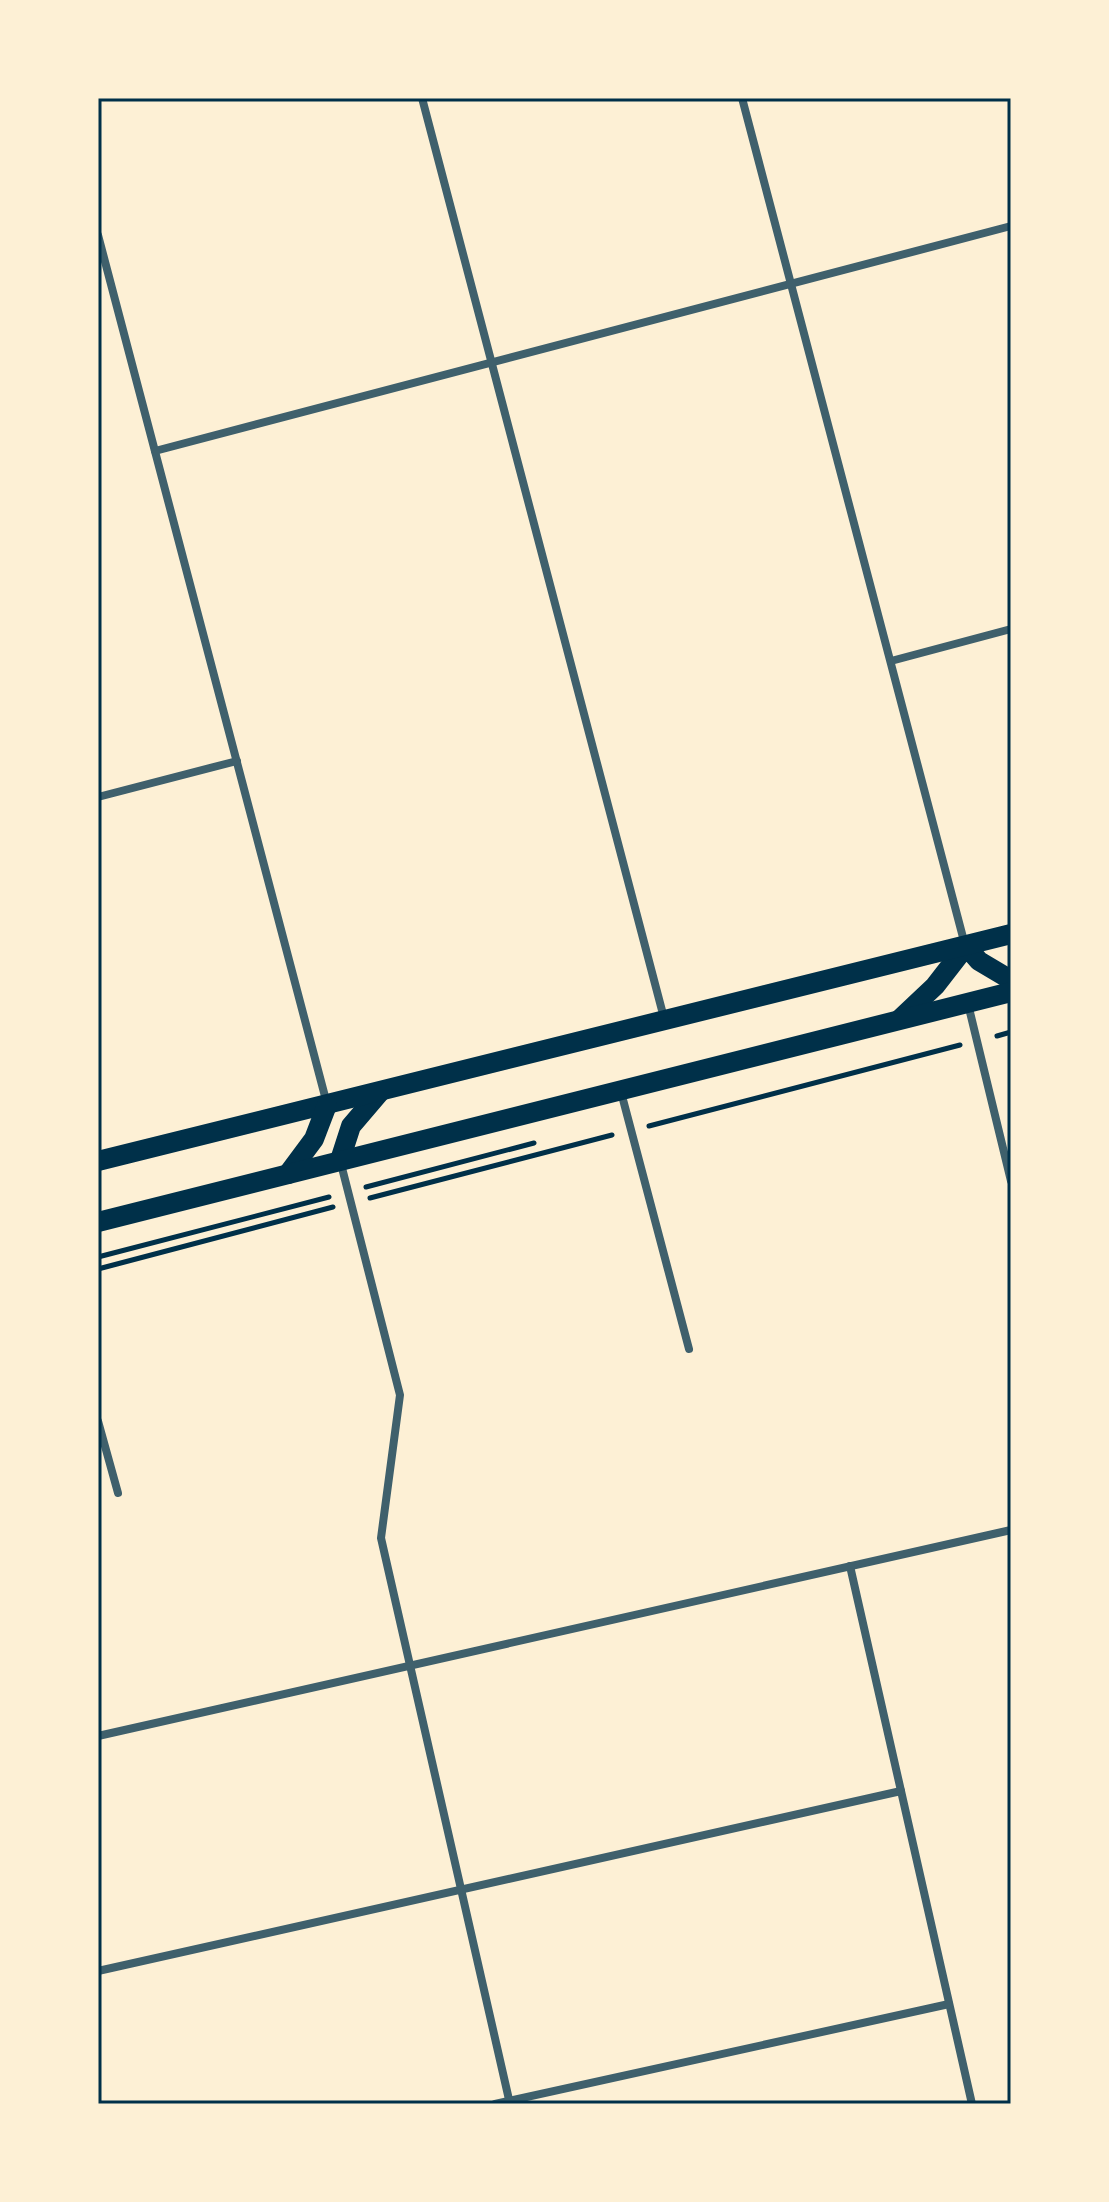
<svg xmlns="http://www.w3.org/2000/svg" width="1109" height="2202" viewBox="0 0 1109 2202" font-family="'IBM Plex Sans',sans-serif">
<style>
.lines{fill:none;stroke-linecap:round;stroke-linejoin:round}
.path{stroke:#003049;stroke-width:5}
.minor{stroke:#3f606c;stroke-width:8}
.primary{stroke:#003049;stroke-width:20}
.neatline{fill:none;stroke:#003049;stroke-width:3}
</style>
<rect width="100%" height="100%" fill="#fdf0d5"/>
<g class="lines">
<g class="path">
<path d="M997,1036L1011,1032"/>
<path d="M649,1126L960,1045"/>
<path d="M366,1187L534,1143"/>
<path d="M370,1198L612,1135"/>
<path d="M98,1257L329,1197"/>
<path d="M98,1269L333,1207"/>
</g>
<g class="minor">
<path d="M422,98L664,1018"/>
<path d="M742,98L965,945"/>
<path d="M98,235L327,1104"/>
<path d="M155,451L1011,226"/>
<path d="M891,661L1011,629"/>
<path d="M98,797L237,761"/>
<path d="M968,1004L1011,1181"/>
<path d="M621,1092L689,1349"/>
<path d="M340,1160L400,1395L381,1538L510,2104"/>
<path d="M98,1421L118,1493"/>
<path d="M850,1566L972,2104"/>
<path d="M98,1736L1011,1530"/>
<path d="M98,1971L901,1791"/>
<path d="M495,2104L949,2004"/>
</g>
<g class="primary">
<path d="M900,1019L935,986L966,946L979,961L1011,980"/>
<path d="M340,1160L351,1126L380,1092"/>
<path d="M98,1161L1011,934"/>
<path d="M288,1174L314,1139L327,1105"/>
<path d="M98,1222L1011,992"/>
</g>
</g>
<rect width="1109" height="2202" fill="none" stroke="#fdf0d5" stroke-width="200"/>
<rect x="100" y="100" width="909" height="2002" class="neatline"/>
</svg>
